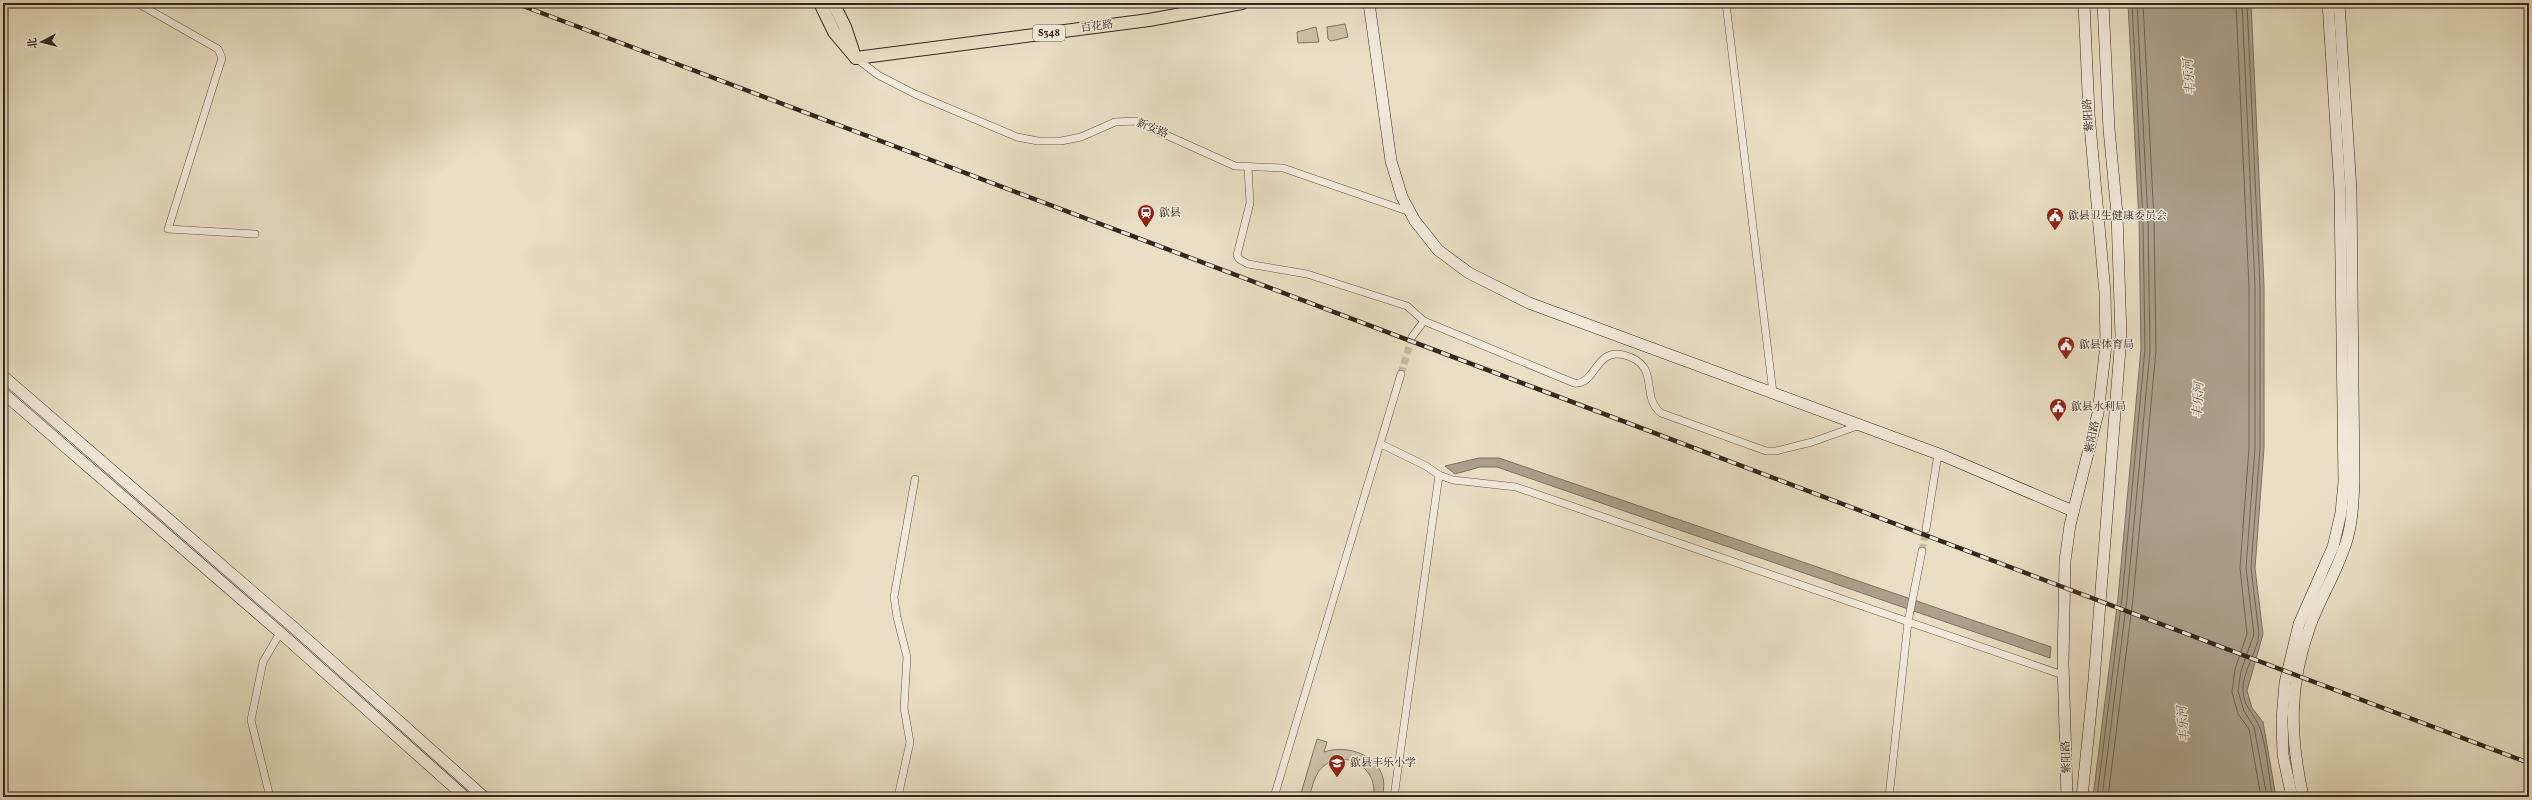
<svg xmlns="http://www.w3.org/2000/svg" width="2532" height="800" viewBox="0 0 2532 800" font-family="Vollkorn,'Noto Serif SC',serif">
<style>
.green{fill:#cac0a7;stroke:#807461}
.water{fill:#aca08b;stroke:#7c705e}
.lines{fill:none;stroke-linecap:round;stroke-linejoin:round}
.shore{stroke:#706453;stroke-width:1}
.street-tunnel{stroke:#c5baa2;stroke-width:7;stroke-dasharray:7 3.5;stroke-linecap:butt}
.street-casing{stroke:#625545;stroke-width:8}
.secondary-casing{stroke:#35271b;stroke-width:12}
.primary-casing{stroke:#35271b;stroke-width:14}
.street{stroke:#f1ead9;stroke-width:7}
.secondary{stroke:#f1ead9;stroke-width:11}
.primary{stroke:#e9dfc4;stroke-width:12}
.rail-casing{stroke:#35271b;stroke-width:4.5}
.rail{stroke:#f1ead9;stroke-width:3;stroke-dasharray:9;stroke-linecap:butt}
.labels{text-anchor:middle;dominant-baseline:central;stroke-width:3;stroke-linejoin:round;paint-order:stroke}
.shield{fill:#f1ead9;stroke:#6d6254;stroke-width:1}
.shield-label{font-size:10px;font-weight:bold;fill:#35271b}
.street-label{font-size:11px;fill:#35271b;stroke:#f1ead9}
.poi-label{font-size:11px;fill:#35271b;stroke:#f1ead9;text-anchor:start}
.water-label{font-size:12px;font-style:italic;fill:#594b3d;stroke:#f1ead9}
</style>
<rect width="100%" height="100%" fill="#e9dfc4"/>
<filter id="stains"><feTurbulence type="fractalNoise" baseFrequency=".005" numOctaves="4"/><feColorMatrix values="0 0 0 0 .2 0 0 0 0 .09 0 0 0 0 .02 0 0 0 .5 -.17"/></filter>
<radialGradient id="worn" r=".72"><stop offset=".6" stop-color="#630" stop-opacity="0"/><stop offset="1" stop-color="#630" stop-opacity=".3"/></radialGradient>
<g class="green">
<path d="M1345,24L1348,37L1331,41L1328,39L1327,27Z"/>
<path d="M1316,27L1319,42L1298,43L1297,32Z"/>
<path d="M1317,739L1327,742L1324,752C1353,742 1393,762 1382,797H1373C1380,766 1339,745 1319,771C1314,778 1312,788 1309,797H1300Z"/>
</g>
<g class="water">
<path d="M2128,3H2251L2264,286V448L2255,568L2263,634L2247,691L2252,708L2263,722L2276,797H2093L2118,598L2141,349L2139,222Z"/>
<path d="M1479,458H1499L2051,647L2050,658L1497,467H1480L1455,474L1445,466Z"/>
</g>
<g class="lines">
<g class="shore">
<path d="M2236,3L2249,287V448L2240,568L2247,634L2235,669L2232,692L2238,714L2249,729L2261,797"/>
<path d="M2242,3L2255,287V448L2246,568L2254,634L2241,671L2238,691L2244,711L2254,727L2267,797"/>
<path d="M2247,3L2260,287V448L2251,568L2259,634C2257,654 2242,671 2243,691C2243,705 2253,713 2258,724C2265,735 2270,782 2272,797"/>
<path d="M2097,797L2122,598L2145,349L2143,222L2132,3"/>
<path d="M2102,797L2127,599L2150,350L2148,221L2137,3"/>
<path d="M2108,797L2133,599L2156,350L2154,221L2143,3"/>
</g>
<g class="street-tunnel">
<path d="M1401,374L1412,337"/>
<path d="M1922,551L1926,529"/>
</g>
<defs>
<g id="street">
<path d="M137,3L218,49L222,58L168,229L255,234"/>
<path d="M1726,3L1773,393"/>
<path d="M856,58L878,75L915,94L1017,137L1038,141H1061L1081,137L1115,122L1135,121L1235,166L1283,168L1410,212"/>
<path d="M1248,168L1250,203L1237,255L1239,259L1248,264L1307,274L1407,306L1424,321L1574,383C1596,386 1595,347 1624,355C1662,365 1639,395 1661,413L1766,451H1776L1812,442L1860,425"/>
<path d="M1412,337L1424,321"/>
<path d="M1381,444L1426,466L1439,475L1453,480L1516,487L2063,675"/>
<path d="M1926,529L1938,454"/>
<path d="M270,797L251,720L263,662L280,633"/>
<path d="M898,797L910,742L904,708L907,657L897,617L894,597L915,479"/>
<path d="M1274,797L1401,374"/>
<path d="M1394,797L1439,475"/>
<path d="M1889,797L1908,622L1922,551"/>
</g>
<g id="secondary">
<path d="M1369,3L1391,161L1402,197L1415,221L1438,250L1469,273L1529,303L1944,456L2073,511"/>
<path d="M3,376L292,626L484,797"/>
<path d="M3,393L284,636L465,797"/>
<path d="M2067,797L2063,663L2065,561L2070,525L2098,413L2106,345L2105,293L2089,114L2084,3"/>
<path d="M2082,797L2094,680L2121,336L2117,214L2109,129L2103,3"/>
<path d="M2292,797L2283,755L2282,719L2285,683L2299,624L2333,547L2341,513L2344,482L2340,190L2328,3"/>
<path d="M2303,797C2290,736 2288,687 2310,626C2319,600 2334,577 2343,551C2352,530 2353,505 2354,482L2351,190L2339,3"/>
</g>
<g id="primary">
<path d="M820,3L834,32L856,58"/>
<path d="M833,3L845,27L853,51"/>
<path d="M856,58L1149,20L1242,3"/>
</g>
</defs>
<use href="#street" class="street-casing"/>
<use href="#secondary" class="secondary-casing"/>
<use href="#primary" class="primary-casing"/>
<use href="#street" class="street"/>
<use href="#secondary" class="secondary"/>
<use href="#primary" class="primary"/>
<defs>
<path id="rail" d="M515,3L2529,763"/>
</defs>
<use href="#rail" class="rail-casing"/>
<use href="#rail" class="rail"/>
</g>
<defs>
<symbol id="station-pin" viewBox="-11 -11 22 30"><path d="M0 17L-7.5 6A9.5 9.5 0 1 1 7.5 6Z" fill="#8f2418" stroke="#f1ead9"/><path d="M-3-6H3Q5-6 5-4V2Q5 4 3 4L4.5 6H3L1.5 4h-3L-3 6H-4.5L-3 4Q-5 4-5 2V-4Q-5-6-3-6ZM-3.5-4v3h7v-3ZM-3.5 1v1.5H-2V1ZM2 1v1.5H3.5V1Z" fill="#fff"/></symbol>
<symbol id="civic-pin" viewBox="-11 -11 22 30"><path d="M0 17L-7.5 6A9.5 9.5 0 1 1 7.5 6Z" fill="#8f2418" stroke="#f1ead9"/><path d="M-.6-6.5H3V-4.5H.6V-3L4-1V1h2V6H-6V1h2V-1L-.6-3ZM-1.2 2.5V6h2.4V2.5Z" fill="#fff"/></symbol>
<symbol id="school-pin" viewBox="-11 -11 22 30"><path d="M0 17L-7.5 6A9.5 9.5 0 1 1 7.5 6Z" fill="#8f2418" stroke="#f1ead9"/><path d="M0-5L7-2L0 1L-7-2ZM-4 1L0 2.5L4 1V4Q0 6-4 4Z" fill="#fff"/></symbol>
</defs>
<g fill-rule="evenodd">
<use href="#station-pin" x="1136" y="203" width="20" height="27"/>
<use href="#civic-pin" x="2045" y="206" width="20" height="27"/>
<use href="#civic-pin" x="2056" y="335" width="20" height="27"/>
<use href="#civic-pin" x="2048" y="397" width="20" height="27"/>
<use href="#school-pin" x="1327" y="753" width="20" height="27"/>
</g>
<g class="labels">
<rect class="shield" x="1033" y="25" width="32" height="16" rx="3"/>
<g class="shield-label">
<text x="1049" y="33">S348</text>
</g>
<g class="street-label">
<text transform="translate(1097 27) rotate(-7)">百花路</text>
<text transform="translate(2089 115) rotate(-94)">紫阳路</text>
<text transform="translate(1152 129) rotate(22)">新安路</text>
<text transform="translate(2093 437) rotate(-78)">紫阳路</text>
<text transform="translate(2067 757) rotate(-92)">紫阳路</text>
</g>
<g class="poi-label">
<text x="1159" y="213">歙县</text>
<text x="2068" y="216">歙县卫生健康委员会</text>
<text x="2079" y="345">歙县体育局</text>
<text x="2071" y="407">歙县水利局</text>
<text x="1350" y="763">歙县丰乐小学</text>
</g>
<g class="water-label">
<text transform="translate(2190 77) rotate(-94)">丰乐河</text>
<text transform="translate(2199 400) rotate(-87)">丰乐河</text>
<text transform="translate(2184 724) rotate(-95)">丰乐河</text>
</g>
</g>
<rect width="2532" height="800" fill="none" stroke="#e9dfc4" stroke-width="16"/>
<rect x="4" y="4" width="2524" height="792" fill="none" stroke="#35271b" stroke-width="2"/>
<rect x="8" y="8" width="2516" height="784" fill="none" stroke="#35271b"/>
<g transform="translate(42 42) rotate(263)" stroke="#f1ead9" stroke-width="3" paint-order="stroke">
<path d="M0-3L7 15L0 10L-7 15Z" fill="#35271b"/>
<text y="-6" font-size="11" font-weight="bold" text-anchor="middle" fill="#35271b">北</text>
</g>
<rect width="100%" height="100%" filter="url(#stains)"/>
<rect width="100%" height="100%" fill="url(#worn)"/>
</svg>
